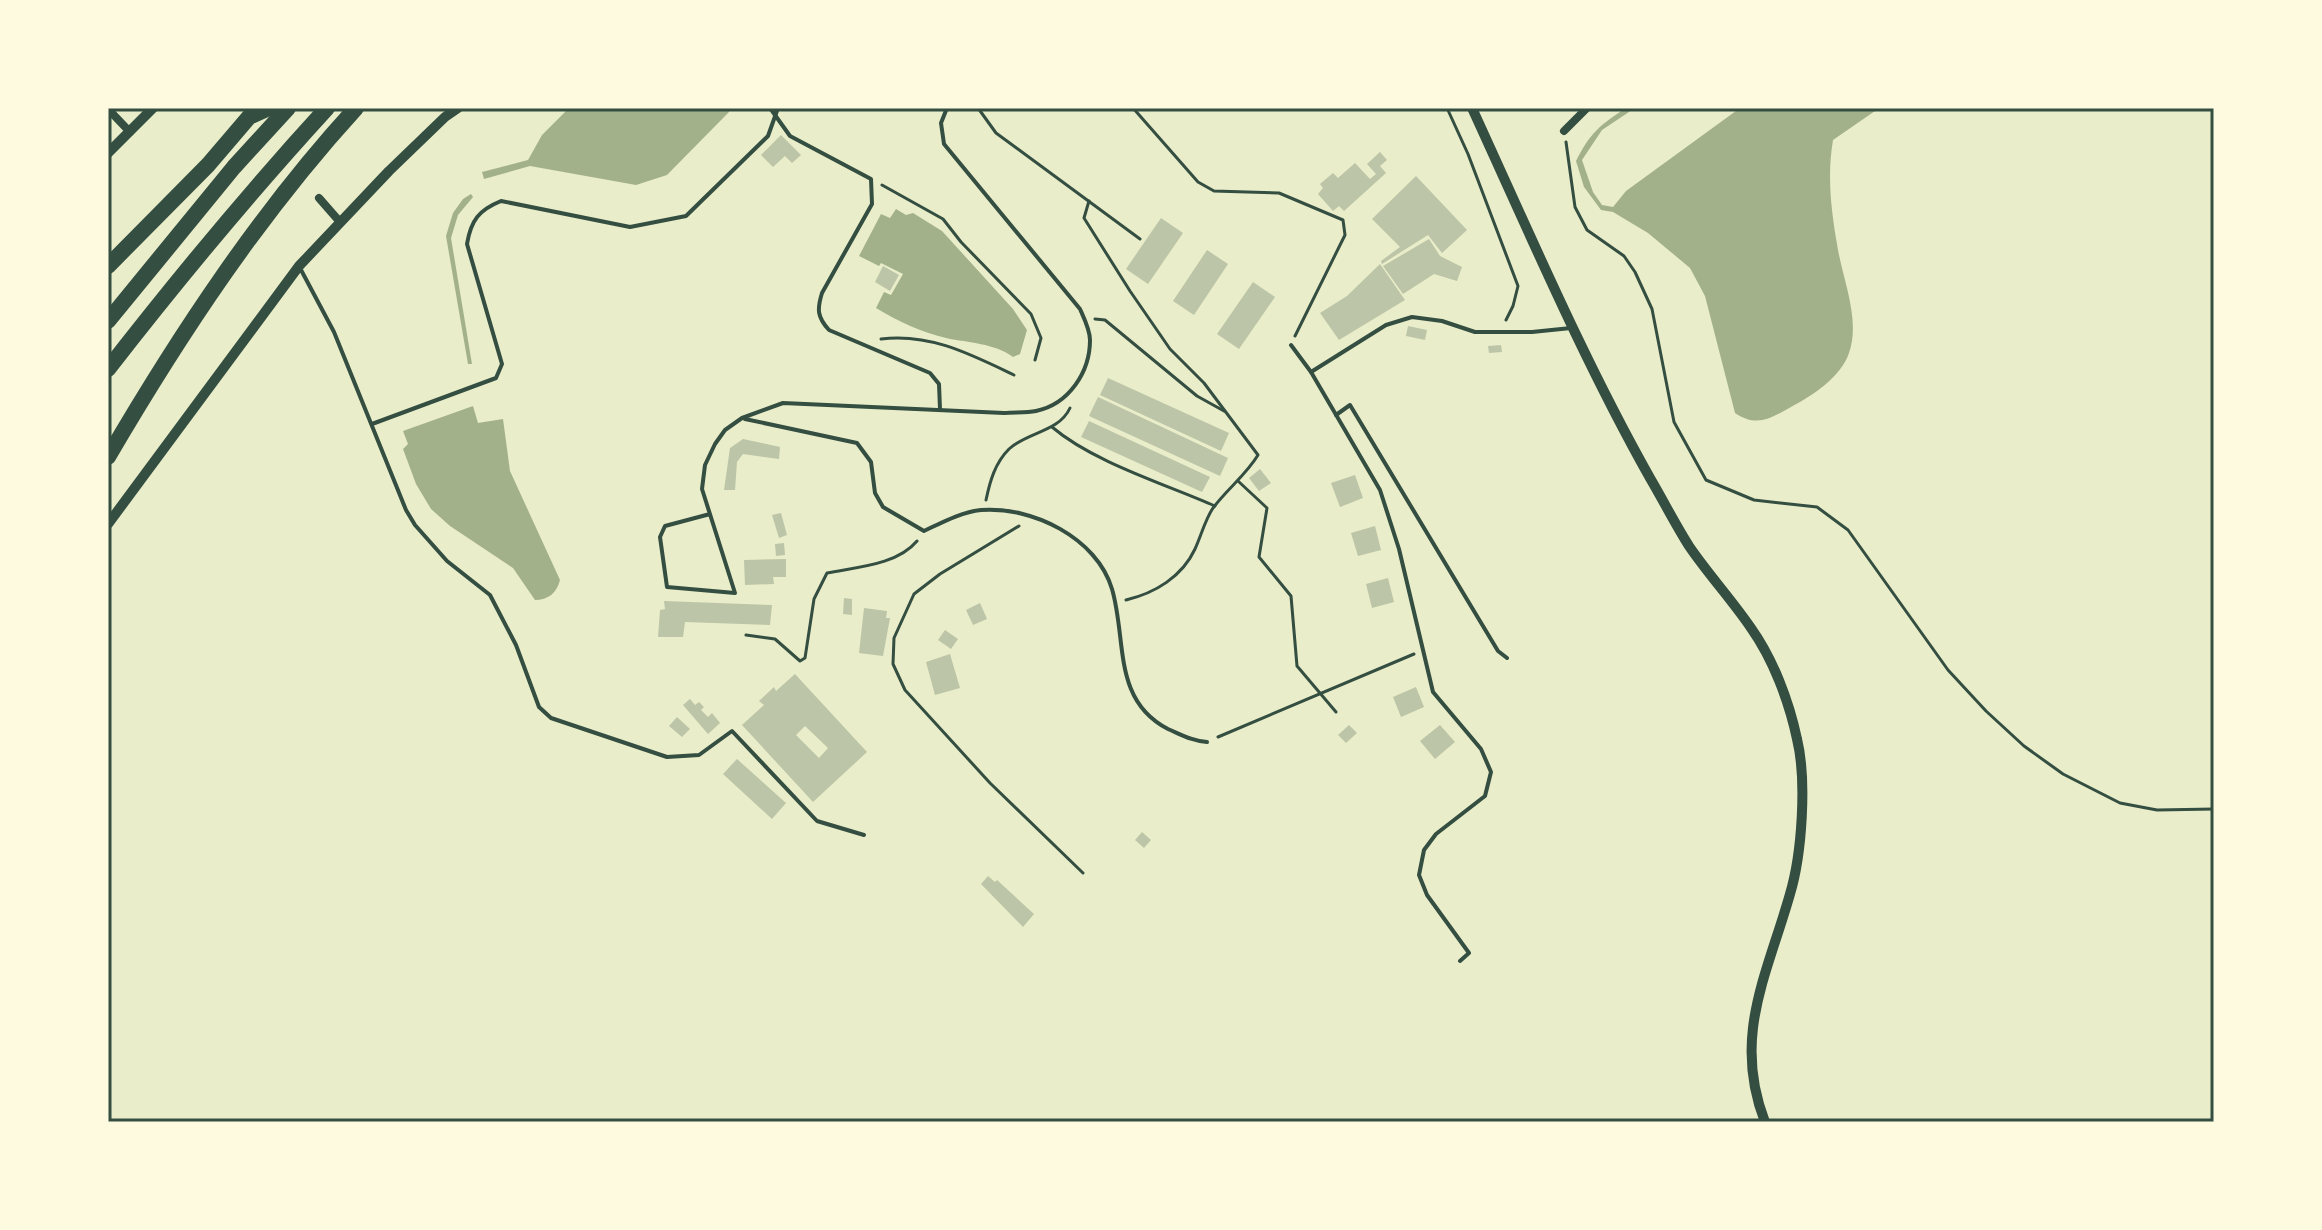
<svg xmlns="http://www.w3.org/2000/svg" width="2322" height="1230" viewBox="0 0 2322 1230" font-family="Signika,sans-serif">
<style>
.water{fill:#a3b18a}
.building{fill:#bcc5a7;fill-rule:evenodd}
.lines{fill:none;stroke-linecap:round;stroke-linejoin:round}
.path{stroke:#344e41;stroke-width:3}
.service{stroke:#344e41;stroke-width:4}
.minor{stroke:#344e41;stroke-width:8}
.tertiary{stroke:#344e41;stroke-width:10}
.motorway{stroke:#344e41;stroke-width:16}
.neatline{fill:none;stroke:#344e41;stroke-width:3}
</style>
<rect width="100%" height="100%" fill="#e9edc9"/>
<g class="water">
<path d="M569,108H730L729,112L667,175L636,185L530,166L484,179L482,172L528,160L542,135Z"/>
<path d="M1626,108H1635L1602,130L1582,160L1593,192L1602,205L1613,207L1626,191L1740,108H1874L1875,111L1833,140C1827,175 1831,209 1837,244C1842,278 1861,319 1849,353C1841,377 1812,396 1791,407C1771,418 1757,428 1735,413L1705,296L1690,268L1648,233L1613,212L1601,210L1584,187L1576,161C1590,133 1600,125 1626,108Z"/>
<path d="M471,194L473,197L458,215L451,238L472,364H468L446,236L453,213L463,199Z"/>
<path d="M896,209L906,215L913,213L942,231L1013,309L1027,330L1020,354L1013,357C994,343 969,343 946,338C921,332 899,322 876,308L884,292L891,295L903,274L881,263L879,266L859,256L881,214L890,218Z"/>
<path d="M473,406L478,423L503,419L510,471L560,580C557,593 548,600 535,600L513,568L450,526L431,509L416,484L403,449L408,444L403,431Z"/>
</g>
<g class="building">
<path d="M781,135L801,155L792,163L785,156L773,167L761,155Z"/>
<path d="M1380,152L1387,160L1380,166L1386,173L1344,211L1339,206L1333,211L1318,194L1323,188L1320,184L1333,173L1338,178L1355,163L1370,179L1376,174L1367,164Z"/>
<path d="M1416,176L1467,230L1442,253L1428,235L1382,264L1381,261L1400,247L1372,219Z"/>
<path d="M1161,218L1183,233L1148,284L1126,269Z"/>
<path d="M1429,239L1440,256L1462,267L1457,281L1434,274L1403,294L1383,266Z"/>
<path d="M1207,250L1228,264L1194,315L1173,301Z"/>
<path d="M1380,264L1405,300L1339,340L1320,313L1347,296Z"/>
<path d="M883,266L899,275L890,291L875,282Z"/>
<path d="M1253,282L1275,297L1239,349L1217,334Z"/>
<path d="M1408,326L1427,330L1425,340L1406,336Z"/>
<path d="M1501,345L1502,352L1489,353L1488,346Z"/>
<path d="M1108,378L1229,433L1221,451L1100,395Z"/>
<path d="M1098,397L1228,458L1220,476L1089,416Z"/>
<path d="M1089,421L1210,477L1202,492L1081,437Z"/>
<path d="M743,439L780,447L779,459L743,454L737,462L735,490H724L730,448Z"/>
<path d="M1260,469L1271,483L1259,491L1249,478Z"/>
<path d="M1355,475L1363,498L1340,507L1331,483Z"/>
<path d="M781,513L787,535L779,538L772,515Z"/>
<path d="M1375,526L1381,550L1358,556L1351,533Z"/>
<path d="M784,543L785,555L776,556L775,544Z"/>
<path d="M786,559V577H773L774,584L745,585L744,560Z"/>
<path d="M1388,578L1394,602L1372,608L1366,584Z"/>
<path d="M844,598L852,599V615L843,614Z"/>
<path d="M664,601L772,605L770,625L685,622L683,637H658L660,610L665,609Z"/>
<path d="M980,603L987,619L973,625L966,610Z"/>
<path d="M864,608L887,611L886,618H890L883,656L859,653Z"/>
<path d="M945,630L958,639L951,649L938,640Z"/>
<path d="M950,654L960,688L935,695L926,662Z"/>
<path d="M795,674L867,752L813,802L742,725L764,705L759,701L774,687L776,691ZM805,726L828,748L819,758L796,735Z"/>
<path d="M1416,687L1424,707L1401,717L1393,697Z"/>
<path d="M690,699L695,705L699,702L704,707L701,710L708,717L712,713L720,723L708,734L683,705Z"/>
<path d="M677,717L690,729L682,737L669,726Z"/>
<path d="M1349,725L1357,733L1346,743L1338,735Z"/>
<path d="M1440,725L1455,742L1435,759L1420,741Z"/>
<path d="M737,759L786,803L772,819L723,774Z"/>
<path d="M1142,832L1151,840L1144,848L1135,840Z"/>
<path d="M988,876L995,882L997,880L1034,914L1023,927L981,884Z"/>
</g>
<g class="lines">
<g class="path">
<path d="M978,108L996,133L1140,239"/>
<path d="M1133,108L1198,182L1214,191L1279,193L1343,220L1345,235L1295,336"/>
<path d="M1447,108L1468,154L1518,286L1513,306L1506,320"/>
<path d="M1566,142L1575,207L1587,230L1624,256L1635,272L1652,309L1674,422L1706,480L1754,500L1817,507L1848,530L1948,670L1986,711L2024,746L2063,774L2120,803L2157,810L2214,809"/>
<path d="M882,185L943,219L961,242L1031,314L1041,338L1035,360"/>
<path d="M1089,201L1084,218L1130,291L1170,349L1204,383L1258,455C1246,475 1227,489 1213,508C1205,520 1201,536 1195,549C1182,577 1155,593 1126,600"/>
<path d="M1095,319L1105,320L1197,396L1224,411"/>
<path d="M881,339C930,333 970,354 1014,375"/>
<path d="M1052,427C1093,462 1165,484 1215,506"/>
<path d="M1238,481L1267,508L1259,557L1291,596L1297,666L1336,712"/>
<path d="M986,500C990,481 995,463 1009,449C1027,432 1059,432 1070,408"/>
<path d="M1019,526L940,574L914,594L894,638L893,664L905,690L990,783L1083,873"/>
<path d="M746,635L775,639L800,661L805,658L814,599L827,573C857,567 897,565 917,541"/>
<path d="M1218,737L1414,654"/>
</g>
<g class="service">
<path d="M770,108L790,136L871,179L872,204L822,293C817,309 817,317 829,330L930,373L939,384L940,409"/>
<path d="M300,268L334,332L406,510L415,525L447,561L490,595L516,645L539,707L551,718L667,757L699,755L732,731L817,821L864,835"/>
<path d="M1291,345L1311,372L1380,490L1399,549L1433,692L1481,749L1491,772L1485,796L1436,834L1424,850L1419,875L1427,895L1469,953L1460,961"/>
<path d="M1311,372L1386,325L1412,317L1442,321L1475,332H1532L1571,328"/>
<path d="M1336,415L1350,405L1498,651L1507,658"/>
<path d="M745,419L857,443L871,462L875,493L883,507L924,531C941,523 961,512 981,510C1032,506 1097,538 1112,589C1127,640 1112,700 1168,729C1182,735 1192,741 1207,742"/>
<path d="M372,424L496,378L502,364L467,244C471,220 479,210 501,201L630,227L686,216L768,136L778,108"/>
<path d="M710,514L665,526L660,537L667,587L735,593L702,489L705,465L715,444L725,430L742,418L783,403L1004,413C1015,412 1026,413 1036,411C1069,404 1090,372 1090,340C1090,330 1084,318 1080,309L944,144L941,123L947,108"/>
</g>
<g class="minor">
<path d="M108,109L130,132"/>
<path d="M1564,131L1587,108"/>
<path d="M319,198L340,222"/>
</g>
<g class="tertiary">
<path d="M1472,108C1529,232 1583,359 1650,478C1663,500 1675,524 1689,546C1708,574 1732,600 1751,628C1773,659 1789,701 1797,739C1807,780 1802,854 1790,894C1767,975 1732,1037 1765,1122"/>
<path d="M108,153L153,108"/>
<path d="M108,524L299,266L389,171L445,117L458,108"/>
</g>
<g class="motorway">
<path d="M108,266L208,165L249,117L269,108"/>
<path d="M108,321L234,167L288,108"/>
<path d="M108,369C178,279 250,192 327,108"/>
<path d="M108,457C180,334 260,213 356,108"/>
</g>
</g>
<rect width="2322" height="1230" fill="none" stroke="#fefae0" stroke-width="220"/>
<rect x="110" y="110" width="2102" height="1010" class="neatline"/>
</svg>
